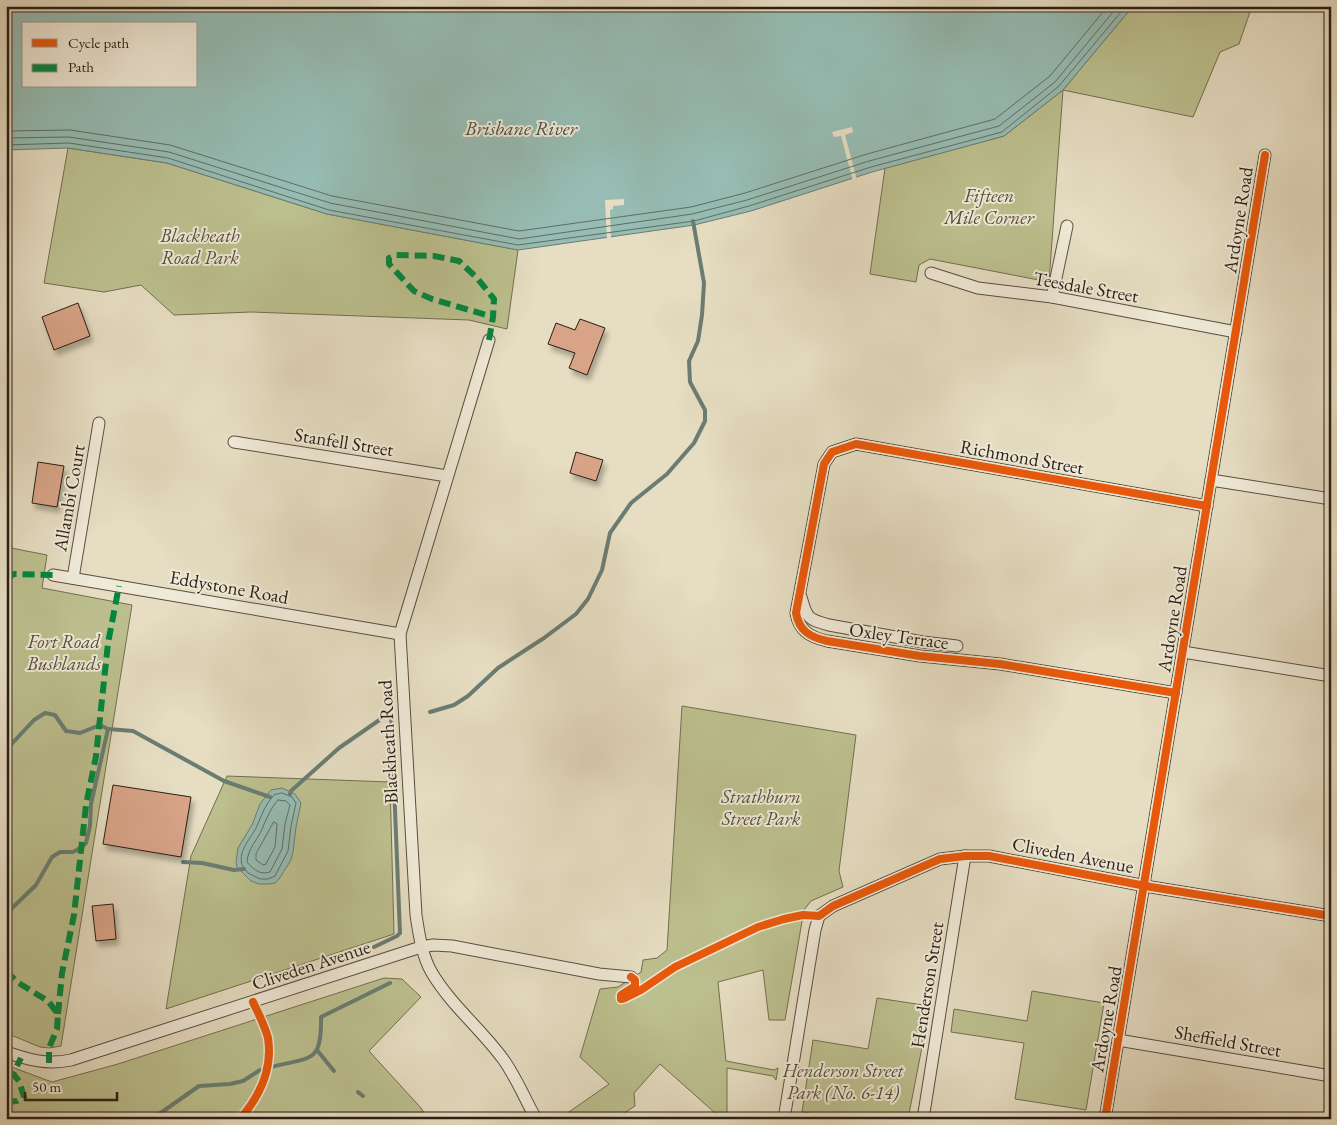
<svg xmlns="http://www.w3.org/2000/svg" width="1337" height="1125" viewBox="0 0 1337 1125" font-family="'EB Garamond',serif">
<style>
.green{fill:#bcbf8e;stroke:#726e51}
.water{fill:#96bcb3;stroke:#6a7d73;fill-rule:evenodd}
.pier{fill:#e6ddc2}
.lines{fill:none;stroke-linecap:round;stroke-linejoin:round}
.shore{stroke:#606d64;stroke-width:1}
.stream{stroke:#6a7d73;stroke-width:4}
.building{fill:#d8a387;stroke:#291e14;filter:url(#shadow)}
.street-casing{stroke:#584e40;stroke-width:13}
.street{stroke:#efe9d7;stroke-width:11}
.quiet{stroke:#00873e;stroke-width:6;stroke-dasharray:12 6;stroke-linecap:butt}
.cycleway-casing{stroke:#efe9d7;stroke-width:11}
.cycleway{stroke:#e8590c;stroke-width:8}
.labels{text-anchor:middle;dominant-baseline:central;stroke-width:4;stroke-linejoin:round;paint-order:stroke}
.park-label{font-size:19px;font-style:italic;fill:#554e39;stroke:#efe9d7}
.street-label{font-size:19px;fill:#291e14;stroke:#efe9d7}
.water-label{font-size:20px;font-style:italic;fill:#4a4d44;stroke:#efe9d7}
</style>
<defs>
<filter id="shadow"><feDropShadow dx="3" dy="5.5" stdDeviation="2.5" flood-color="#0004"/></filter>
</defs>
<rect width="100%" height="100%" fill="#e6ddc2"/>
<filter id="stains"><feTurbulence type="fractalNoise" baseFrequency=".004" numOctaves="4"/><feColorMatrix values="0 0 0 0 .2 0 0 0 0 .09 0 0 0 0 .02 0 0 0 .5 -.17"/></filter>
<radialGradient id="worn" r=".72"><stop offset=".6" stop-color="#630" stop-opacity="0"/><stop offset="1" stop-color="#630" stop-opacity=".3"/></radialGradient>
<g class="green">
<path d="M1133,6H1252L1239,44L1220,52L1193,117L1063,90L1049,282L930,259L919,265L916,282L870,274L885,168L1004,136L1063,90Z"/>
<path d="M68,148L167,163L327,214L518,250L507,329L469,320L251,312L174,315L141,285L104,292L44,283Z"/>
<path d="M6,547L47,555L42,588L132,605L61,1046L49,1048L40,1047L6,1033Z"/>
<path d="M682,706L856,735L839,871L843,887L811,901L804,910L785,1020H769L763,970L718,982L726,1061L774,1070L778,1068L776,1080L773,1076L727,1068V1115L715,1113L660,1064L634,1093L635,1106L615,1119H559L609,1084L580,1057L600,989L618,987L641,972L643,960L657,958L667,950Z"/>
<path d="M227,776L390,782L394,934L166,1009L191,856Z"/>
<path d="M384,978L402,979L421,997L369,1051L421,1108L428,1119H6V1065L52,1082L118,1064Z"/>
<path d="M1032,991L1104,1003L1086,1110L1015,1099L1024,1043L951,1032L954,1009L1027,1021Z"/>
<path d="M877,998L930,1006L908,1119H857L802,1112L813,1040L868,1049Z"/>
</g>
<g class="water">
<path d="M6,6H1133L1063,90L1004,136L872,172L751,211L694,225L518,250L327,214L167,163L68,148L6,150ZM24,24H196V86H24Z"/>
<path d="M282,788L295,794L301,803L296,827L293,852L291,860L279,879L275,883L269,884H259L251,881L237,867L236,862L238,848L252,825L260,804L271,790Z"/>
</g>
<g class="pier">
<path d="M852,127L853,132L845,135L857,180L853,181L841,136L834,137L832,132Z"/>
<path d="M624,199V205L613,206V209L610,210L611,240H607L605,200Z"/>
</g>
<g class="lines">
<g class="shore">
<path d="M6,131L70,130L170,145L332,196L519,231L691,207L745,193L867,154L995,119L1050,76L1108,6"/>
<path d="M6,138L69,137L169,152L330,203L519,239L692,214L747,200L869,161L999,126L1055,82L1118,6"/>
<path d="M6,145L69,143L168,158L329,210L518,245L694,221L749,206L871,167L1002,132L1059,86L1126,6"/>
<path d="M282,793L292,797L296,803L291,826L288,851L275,876L268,879H260L248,873L242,865C238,849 251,839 257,826C263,812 264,807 274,795Z"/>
<path d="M278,800L286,801L290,805L285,824L282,849L270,872C260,875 254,870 247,862C248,848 257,841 262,829C267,818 270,809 278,800Z"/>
<path d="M274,822L277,824L275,847L266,864L263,865L256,860V854Z"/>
</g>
<g class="stream">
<path d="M430,712L454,705L468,696L498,668L544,638L576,614L588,599L602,570L610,533L631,503L667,474L694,443L705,421V410L690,382L689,361L698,341L702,315L704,283L693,221"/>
<path d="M6,750L34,720L45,713L55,715L66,731L80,733L100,725L108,729L133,731L224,781L270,797"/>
<path d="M290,794L291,791L339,748L391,712L400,933L397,936L374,947"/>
<path d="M183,862L202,863L234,870L244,869"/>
<path d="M6,912L9,911L36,885L52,857L60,852H73L82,847L86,843L90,826L91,804L108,729"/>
<path d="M317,1050L334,1071"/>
<path d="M271,1067C311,1057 322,1064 321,1017L390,983"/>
<path d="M358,1092L363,1096"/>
<path d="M152,1119L199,1086L230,1084L243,1081L260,1070"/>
</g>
</g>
<g class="building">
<path d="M78,303L90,336L54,350L42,317Z"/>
<path d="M580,319L605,328L587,375L569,368L575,353L548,344L556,323L575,330Z"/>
<path d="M576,452L603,460L596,481L570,473Z"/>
<path d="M38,462L64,466L57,507L32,503Z"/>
<path d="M113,785L191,797L181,857L103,844Z"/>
<path d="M113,904L116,939L96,941L92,906Z"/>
</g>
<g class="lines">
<defs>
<g id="street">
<path d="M931,273L978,288L1052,297L1236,332"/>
<path d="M1052,297L1067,226"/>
<path d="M489,340L400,634L416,915C419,935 422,956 432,973C451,1005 481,1029 503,1059C516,1077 525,1099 536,1119"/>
<path d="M234,442L447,476"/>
<path d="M1211,480L1331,499"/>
<path d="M53,575L400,634"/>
<path d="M73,578L99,423"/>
<path d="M801,597C807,619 808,619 829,625L923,642L957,646"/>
<path d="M1183,652L1331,676"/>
<path d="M1176,693L1000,664L920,656L827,641C810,637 799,631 796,613L824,464L832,452L856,444L1207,506"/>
<path d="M1118,1040L1331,1076"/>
<path d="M6,1052C29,1060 47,1065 71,1060L421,947L433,945L452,946L599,974L631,977"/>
<path d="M784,1119L815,930L819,916L833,906L940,859L965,856H989L1151,887L1331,916"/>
<path d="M923,1119L965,856"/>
<path d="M1105,1119L1265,155"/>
</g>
</defs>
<use href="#street" class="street-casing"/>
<use href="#street" class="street"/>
<g class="quiet">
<path d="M489,340L493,317L494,299L477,278L459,261L434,256L396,255L389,258V264L414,291L432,299L493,317"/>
<path d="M6,579L14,574L53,575"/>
<path d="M6,971L17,982L48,1001L58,1014L57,1029L49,1048V1063"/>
<path d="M58,1014L62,973L74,915L86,805L96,756L108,643L119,586"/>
<path d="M6,1102L17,1101L24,1097L19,1081L13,1074L21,1058"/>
</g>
<defs>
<g id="cycleway">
<path d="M1176,693L1000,664L920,656L827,641C810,637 799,631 796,613L824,464L832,452L856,444L1207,506"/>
<path d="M631,977L635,980V986L621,995V999L625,998L641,990L675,967L758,927L784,919L803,915L819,916L833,906L940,859L965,856H989L1151,887L1331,916"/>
<path d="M240,1119C260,1096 273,1070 268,1038C265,1026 258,1013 253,1002"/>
<path d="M1105,1119L1265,155"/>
</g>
</defs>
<use href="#cycleway" class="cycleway-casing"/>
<use href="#cycleway" class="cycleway"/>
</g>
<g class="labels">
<g class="park-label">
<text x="989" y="195">Fifteen<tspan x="989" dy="22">Mile Corner</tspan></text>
<text x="200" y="235">Blackheath<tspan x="200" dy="22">Road Park</tspan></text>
<text x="64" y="641">Fort Road<tspan x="64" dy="22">Bushlands</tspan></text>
<text x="761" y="796">Strathburn<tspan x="761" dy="22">Street Park</tspan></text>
<text x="843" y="1070">Henderson Street<tspan x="843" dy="22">Park (No. 6-14)</tspan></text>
</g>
<g class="street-label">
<text transform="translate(1238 220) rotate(-81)">Ardoyne Road</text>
<text transform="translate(1086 287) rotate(10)">Teesdale Street</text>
<text transform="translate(344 442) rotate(9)">Stanfell Street</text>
<text transform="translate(1022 457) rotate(10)">Richmond Street</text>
<text transform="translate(69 498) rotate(-80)">Allambi Court</text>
<text transform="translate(229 587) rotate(10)">Eddystone Road</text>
<text transform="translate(1172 619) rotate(-81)">Ardoyne Road</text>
<text transform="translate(899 636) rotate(8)">Oxley Terrace</text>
<text transform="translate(388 742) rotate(-93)">Blackheath Road</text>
<text transform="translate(1073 855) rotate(11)">Cliveden Avenue</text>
<text transform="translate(311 965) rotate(-18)">Cliveden Avenue</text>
<text transform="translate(927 985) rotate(-81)">Henderson Street</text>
<text transform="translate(1106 1019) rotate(-80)">Ardoyne Road</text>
<text transform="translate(1228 1041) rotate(10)">Sheffield Street</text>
</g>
<g class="water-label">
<text x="521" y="128">Brisbane River</text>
</g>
</g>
<rect width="1337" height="1125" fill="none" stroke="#e6ddc2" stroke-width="25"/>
<rect x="8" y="8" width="1322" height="1110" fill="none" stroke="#291e14" stroke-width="2.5"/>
<rect x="12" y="12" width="1312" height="1100" fill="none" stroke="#291e14"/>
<rect x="22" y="22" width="175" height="65" fill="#efe9d7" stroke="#a09889"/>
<rect x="32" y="39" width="25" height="8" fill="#e8590c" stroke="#a09889"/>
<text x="68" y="48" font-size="15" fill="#291e14">Cycle path</text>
<rect x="32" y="64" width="25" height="8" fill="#00873e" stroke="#a09889"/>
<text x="68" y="72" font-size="15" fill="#291e14">Path</text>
<path d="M25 1092v8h92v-8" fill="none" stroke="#291e14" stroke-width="2.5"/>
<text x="32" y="1092" font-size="15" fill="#291e14" stroke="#efe9d7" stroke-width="4" paint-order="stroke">50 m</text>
<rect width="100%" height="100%" filter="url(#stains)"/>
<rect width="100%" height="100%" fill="url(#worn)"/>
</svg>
